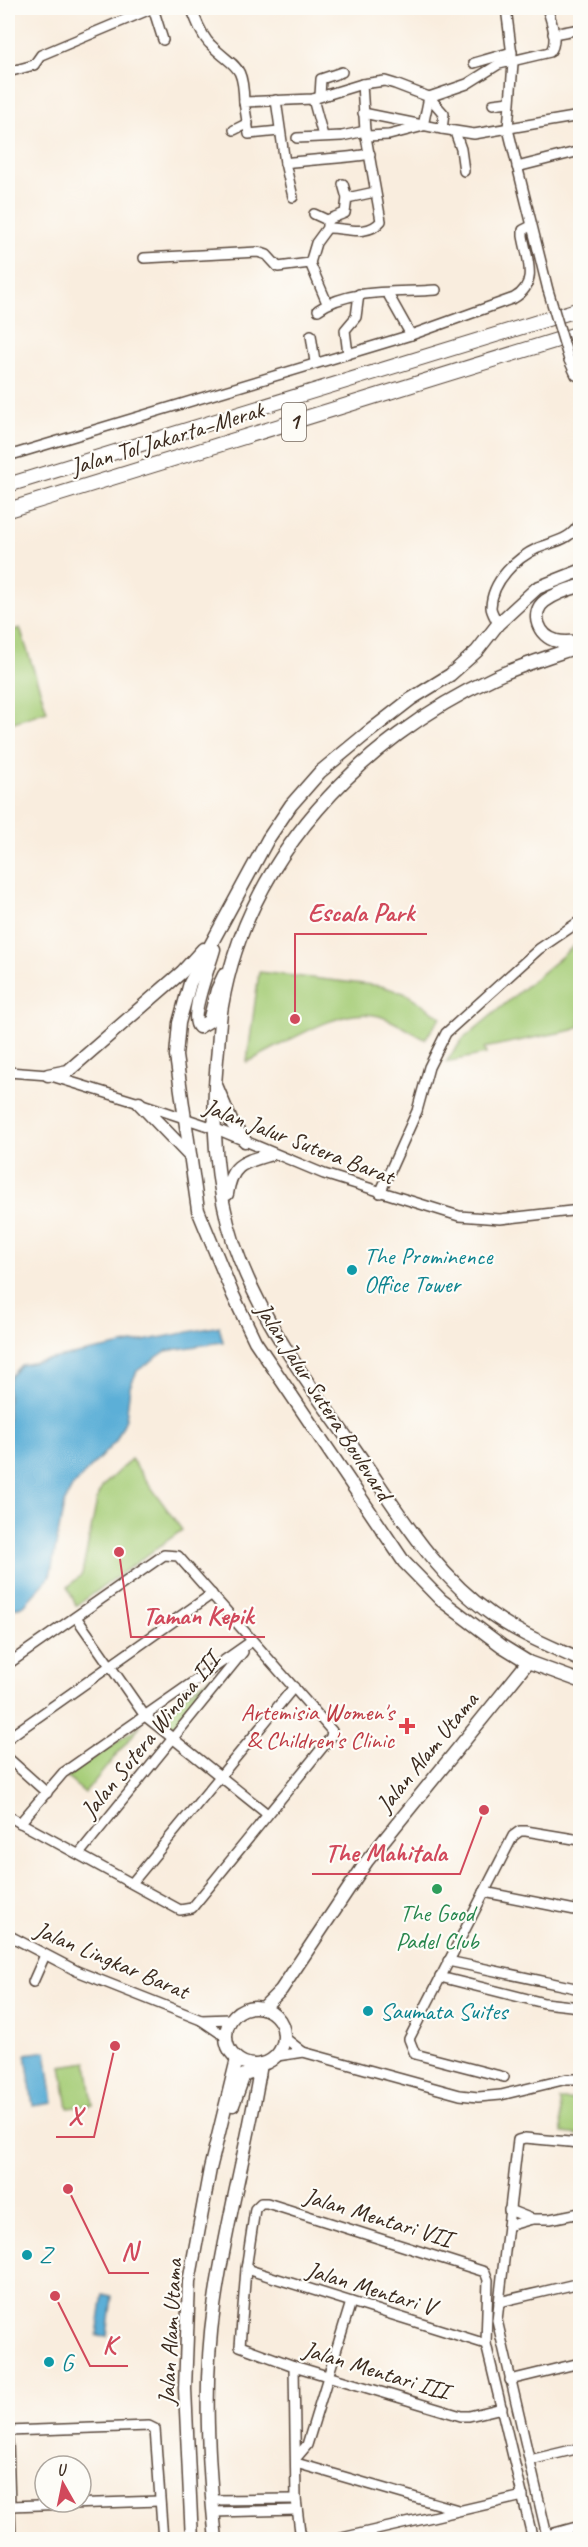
<svg xmlns="http://www.w3.org/2000/svg" width="588" height="2547" viewBox="0 0 588 2547" font-family="Caveat,sans-serif">
<style>
.green{fill:#a7ce79;stroke:#717c4c;stroke-width:1.5}
.water{fill:#5cafd7;stroke:#4c6c7a;stroke-width:1.5}
.lines{fill:none;stroke-linecap:round;stroke-linejoin:round}
.minor-casing{stroke:#58473b;stroke-width:12}
.major-casing{stroke:#58473b;stroke-width:15}
.highway-casing{stroke:#58473b;stroke-width:16}
.minor{stroke:#fff;stroke-width:9}
.major{stroke:#fff;stroke-width:12}
.highway{stroke:#fff;stroke-width:14}
.minor-bridge-casing{stroke:#58473b;stroke-width:12;stroke-linecap:butt}
.minor-bridge{stroke:#fff;stroke-width:9}
.culture-dot{fill:#0f9aa8;stroke:#fdfcf7;stroke-width:2}
.health-dot{fill:#e0444e;stroke:#fdfcf7;stroke-width:2}
.leisure-dot{fill:#2e9e5b;stroke:#fdfcf7;stroke-width:2}
.labels{text-anchor:middle;dominant-baseline:central;stroke-width:4.5;stroke-linejoin:round;paint-order:stroke}
.shield{fill:#fdfcf7;stroke:#75695f;stroke-width:1.5}
.shield-label{font-size:22px;font-weight:bold;fill:#3b2a1e}
.street-label{font-size:24px;fill:#3b2a1e;stroke:#fdfcf7}
.culture-label{font-size:24px;fill:#0d838f;stroke:#fdfcf7;text-anchor:start}
.health-label{font-size:24px;fill:#be3a42;stroke:#fdfcf7;text-anchor:end}
.leisure-label{font-size:24px;fill:#27864d;stroke:#fdfcf7}
.leader{fill:none;stroke:#d1495b;stroke-width:2}
.callout-dot{fill:#d1495b;stroke:#fdfcf7;stroke-width:2}
.callout-label{font-size:26px;text-anchor:middle;font-weight:bold;fill:#d1495b;stroke:#fdfcf7;stroke-width:4.5;stroke-linejoin:round;paint-order:stroke}
</style>
<rect width="100%" height="100%" fill="#fdfcf7"/>
<filter id="ink" filterUnits="userSpaceOnUse"><feTurbulence type="fractalNoise" baseFrequency=".0167" numOctaves="2"/><feDisplacementMap in="SourceGraphic" scale="12" xChannelSelector="R" yChannelSelector="G"/><feConvolveMatrix kernelMatrix="1 2 1 2 8 2 1 2 1" color-interpolation-filters="sRGB"/></filter>
<filter id="wash" filterUnits="userSpaceOnUse"><feTurbulence type="fractalNoise" baseFrequency=".008" numOctaves="4" result="noise"/><feDisplacementMap in="SourceGraphic" scale="24" xChannelSelector="R" yChannelSelector="G"/><feGaussianBlur stdDeviation="1.35" result="paint"/><feColorMatrix in="noise" values="0 0 0 0 0 0 0 0 0 0 0 0 0 0 0 0 0 1.4 0 .05"/><feComposite in="paint" operator="in"/></filter>
<g filter="url(#wash)">
<rect width="100%" height="100%" fill="#f9edde"/>
<g class="green">
<path d="M20,628L47,711L8,724V632Z"/>
<path d="M580,941V1026L573,1030L484,1048L486,1054L446,1062L463,1039Z"/>
<path d="M259,972L381,986L407,994L441,1017L425,1039C411,1032 395,1021 379,1016C339,1005 283,1046 247,1062Z"/>
<path d="M131,1459L182,1530L76,1606L68,1587L82,1574L98,1495L103,1486Z"/>
<path d="M215,1674L174,1727L167,1728L157,1720L158,1713Z"/>
<path d="M142,1724L85,1793L66,1777Z"/>
<path d="M87,2062L93,2105L68,2108L61,2066Z"/>
<path d="M580,2100V2135L562,2133L560,2100Z"/>
</g>
<g class="water">
<path d="M219,1326L223,1342L166,1351L137,1371L130,1387L126,1419L116,1441L72,1487L64,1504L50,1577L24,1605L8,1611V1522L10,1507L8,1494V1386L11,1376L21,1365Z"/>
<path d="M46,2051L53,2103L33,2106L26,2054Z"/>
<path d="M103,2294L112,2296L107,2337L97,2336Z"/>
</g>
</g>
<g filter="url(#ink)">
<g class="lines">
<defs>
<g id="minor">
<path d="M153,8L163,40"/>
<path d="M191,8C196,19 201,36 211,45C235,69 243,62 244,102"/>
<path d="M483,8H486"/>
<path d="M506,8L513,63L508,129L548,290"/>
<path d="M553,34L580,29"/>
<path d="M474,63L512,52"/>
<path d="M8,72L34,65L41,55L153,8"/>
<path d="M362,84L385,81L395,84L429,97L444,114L442,129L474,134L580,116"/>
<path d="M320,96L321,79L342,72"/>
<path d="M429,97L467,84L499,64L550,52C559,41 551,20 547,8"/>
<path d="M313,99L323,136"/>
<path d="M276,100L285,163C314,159 341,159 370,154"/>
<path d="M493,104L509,102"/>
<path d="M363,113L442,129"/>
<path d="M423,126L429,97"/>
<path d="M234,130L248,123"/>
<path d="M279,131L249,134L244,102L313,99L362,84L365,131L381,221C367,238 344,227 327,228"/>
<path d="M455,132L461,149L464,171"/>
<path d="M366,136L389,135L420,127"/>
<path d="M297,138L342,136L365,131"/>
<path d="M285,163L293,197"/>
<path d="M517,167L576,152"/>
<path d="M343,184L347,198L375,192"/>
<path d="M314,214L327,220"/>
<path d="M144,258L258,252L267,255L278,267L310,263L316,243L327,228V220L345,213L347,198"/>
<path d="M310,263L327,303"/>
<path d="M388,294L411,335"/>
<path d="M318,310C349,288 399,293 436,290"/>
<path d="M311,335L315,362"/>
<path d="M348,354L345,330L356,317L359,294"/>
<path d="M569,360L576,375L580,377"/>
<path d="M8,456L411,335L514,298C539,284 527,259 523,236V230L531,226"/>
<path d="M498,624C496,619 491,612 491,607C492,581 516,558 538,548C556,541 570,540 580,523"/>
<path d="M8,1072L48,1075L139,1103L214,1128L324,1174L459,1216L500,1219L580,1210"/>
<path d="M380,1193L417,1111L429,1067L446,1033L539,949L580,921"/>
<path d="M76,1617L145,1716L266,1813"/>
<path d="M8,1664L164,1555L178,1556L332,1731L331,1737L192,1908L180,1910L8,1816"/>
<path d="M8,1738L212,1594"/>
<path d="M8,1758L47,1793"/>
<path d="M20,1823L63,1773L252,1641"/>
<path d="M79,1854L243,1652"/>
<path d="M132,1883L294,1687"/>
<path d="M484,1892L580,1911"/>
<path d="M8,1935L77,1971L201,2020L226,2037"/>
<path d="M448,1961L580,1989"/>
<path d="M440,1977L544,2003L580,2007"/>
<path d="M33,1982L45,1955"/>
<path d="M201,2020L231,2019"/>
<path d="M285,2038L303,2052L460,2095L478,2097L501,2095L567,2079H580"/>
<path d="M277,2056L303,2052"/>
<path d="M504,2077L415,2054L409,2039L513,1836L520,1831H526L580,1840"/>
<path d="M509,2210L532,2219"/>
<path d="M508,2226L532,2219H550L580,2213"/>
<path d="M246,2269L486,2344"/>
<path d="M499,2302L580,2283"/>
<path d="M294,2366L296,2499L301,2540"/>
<path d="M510,2380L580,2363"/>
<path d="M502,2408L469,2416H461L294,2366L240,2346L246,2269L255,2209L261,2203H267L485,2272L488,2280L486,2344L533,2540"/>
<path d="M8,2431L149,2426L155,2429L163,2540"/>
<path d="M8,2440L11,2540"/>
<path d="M296,2458L307,2445L351,2302"/>
<path d="M530,2460L580,2448"/>
<path d="M296,2463L458,2510"/>
<path d="M213,2500L296,2499"/>
<path d="M10,2506L159,2501"/>
<path d="M214,2512L297,2510"/>
<path d="M547,2535L580,2526"/>
<path d="M333,2540L523,2496"/>
<path d="M548,2540L497,2320L518,2140L525,2138L580,2143"/>
</g>
<g id="major">
<path d="M580,571L537,588L498,624L477,651L450,675L411,699L366,734L320,772L291,805L268,839L190,983L179,1023L176,1056L198,1210L233,1295L255,1341L404,1562L441,1600L502,1646L528,1662L580,1681"/>
<path d="M580,586C569,589 555,594 545,601C529,613 539,637 557,641C564,643 573,641 580,642"/>
<path d="M580,646C551,656 521,665 493,678C361,739 247,859 222,1006C219,1023 219,1041 217,1059C211,1118 215,1187 234,1244C259,1317 307,1383 352,1445C394,1504 431,1572 491,1614C519,1634 550,1646 580,1660"/>
<path d="M214,949C210,965 188,1018 199,1027L209,1021L217,990L224,975"/>
<path d="M48,1075L68,1071L182,972L203,949"/>
<path d="M216,1085L232,1123L245,1141"/>
<path d="M139,1103L189,1155"/>
<path d="M227,1194C231,1163 245,1162 271,1154"/>
<circle cx="255" cy="2036" r="29"/>
<path d="M263,2008L281,1990L367,1861L528,1662"/>
<path d="M233,2105L244,2075L255,2072L259,2076"/>
<path d="M192,2540L185,2389L189,2282L210,2169L237,2059"/>
<path d="M216,2540C208,2463 203,2383 214,2307C225,2225 248,2146 261,2064"/>
</g>
<g id="highway">
<path d="M8,485L580,309"/>
<path d="M8,510L580,333"/>
</g>
</defs>
<use href="#minor" class="minor-casing"/>
<use href="#major" class="major-casing"/>
<use href="#highway" class="highway-casing"/>
<use href="#minor" class="minor"/>
<use href="#major" class="major"/>
<use href="#highway" class="highway"/>
<defs>
<path id="minor-bridge" d="M548,290L569,360"/>
</defs>
<use href="#minor-bridge" class="minor-bridge-casing"/>
<use href="#minor-bridge" class="minor-bridge"/>
</g>
</g>
<g class="culture-dot">
<circle cx="352" cy="1270" r="6"/>
<circle cx="368" cy="2011" r="6"/>
<circle cx="27" cy="2255" r="6"/>
<circle cx="49" cy="2362" r="6"/>
</g>
<path class="health-dot" d="M404 1717h6v6h6v6h-6v6h-6v-6h-6v-6h6z"/>
<circle class="leisure-dot" cx="437" cy="1889" r="6"/>
<g class="labels">
<rect class="shield" x="282" y="403" width="24" height="38" rx="4.5"/>
<g class="shield-label">
<text x="294" y="422">1</text>
</g>
<g class="street-label">
<text transform="translate(167 438) rotate(-17)">Jalan Tol Jakarta–Merak</text>
<text transform="translate(299 1141) rotate(21)">Jalan Jalur Sutera Barat</text>
<text transform="translate(324 1401) rotate(57)">Jalan Jalur Sutera Boulevard</text>
<text transform="translate(150 1735) rotate(-51)">Jalan Sutera Winona III</text>
<text transform="translate(427 1752) rotate(-51)">Jalan Alam Utama</text>
<text transform="translate(112 1960) rotate(23)">Jalan Lingkar Barat</text>
<text transform="translate(378 2217) rotate(17)">Jalan Mentari VII</text>
<text transform="translate(371 2288) rotate(17)">Jalan Mentari V</text>
<text transform="translate(170 2332) rotate(-87)">Jalan Alam Utama</text>
<text transform="translate(376 2370) rotate(17)">Jalan Mentari III</text>
</g>
<g class="culture-label">
<text x="364" y="1256">The Prominence<tspan x="364" dy="28">Office Tower</tspan></text>
<text x="380" y="2011">Saumata Suites</text>
<text x="39" y="2255">Z</text>
<text x="61" y="2362">G</text>
</g>
<g class="health-label">
<text x="394" y="1712">Artemisia Women's<tspan x="394" dy="28">&amp; Children's Clinic</tspan></text>
</g>
<g class="leisure-label">
<text x="437" y="1913">The Good<tspan x="437" dy="28">Padel Club</tspan></text>
</g>
</g>
<path class="leader" d="M295 1019L295 934H427M119 1552L131 1637H265M484 1810L460 1874H312M115 2046L94 2137H56M68 2189L109 2273H149M55 2296L90 2366H128"/>
<g class="callout-dot">
<circle cx="295" cy="1019" r="6"/>
<circle cx="119" cy="1552" r="6"/>
<circle cx="484" cy="1810" r="6"/>
<circle cx="115" cy="2046" r="6"/>
<circle cx="68" cy="2189" r="6"/>
<circle cx="55" cy="2296" r="6"/>
</g>
<g class="callout-label">
<text x="361" y="921">Escala Park</text>
<text x="198" y="1624">Taman Kepik</text>
<text x="386" y="1861">The Mahitala</text>
<text x="75" y="2124">X</text>
<text x="129" y="2260">N</text>
<text x="109" y="2353">K</text>
</g>
<rect width="588" height="2547" fill="none" stroke="#fdfcf7" stroke-width="30"/>
<g transform="translate(63 2484) rotate(351)"><circle r="28" fill="#fdfcf7" stroke="#afa8a0" stroke-width="1.5"/>
<path d="M0-4.5L10 22L0 15L-10 22Z" fill="#d1495b"/>
<text y="-9" font-size="16" font-weight="bold" text-anchor="middle" fill="#3b2a1e">U</text>
</g>
</svg>
